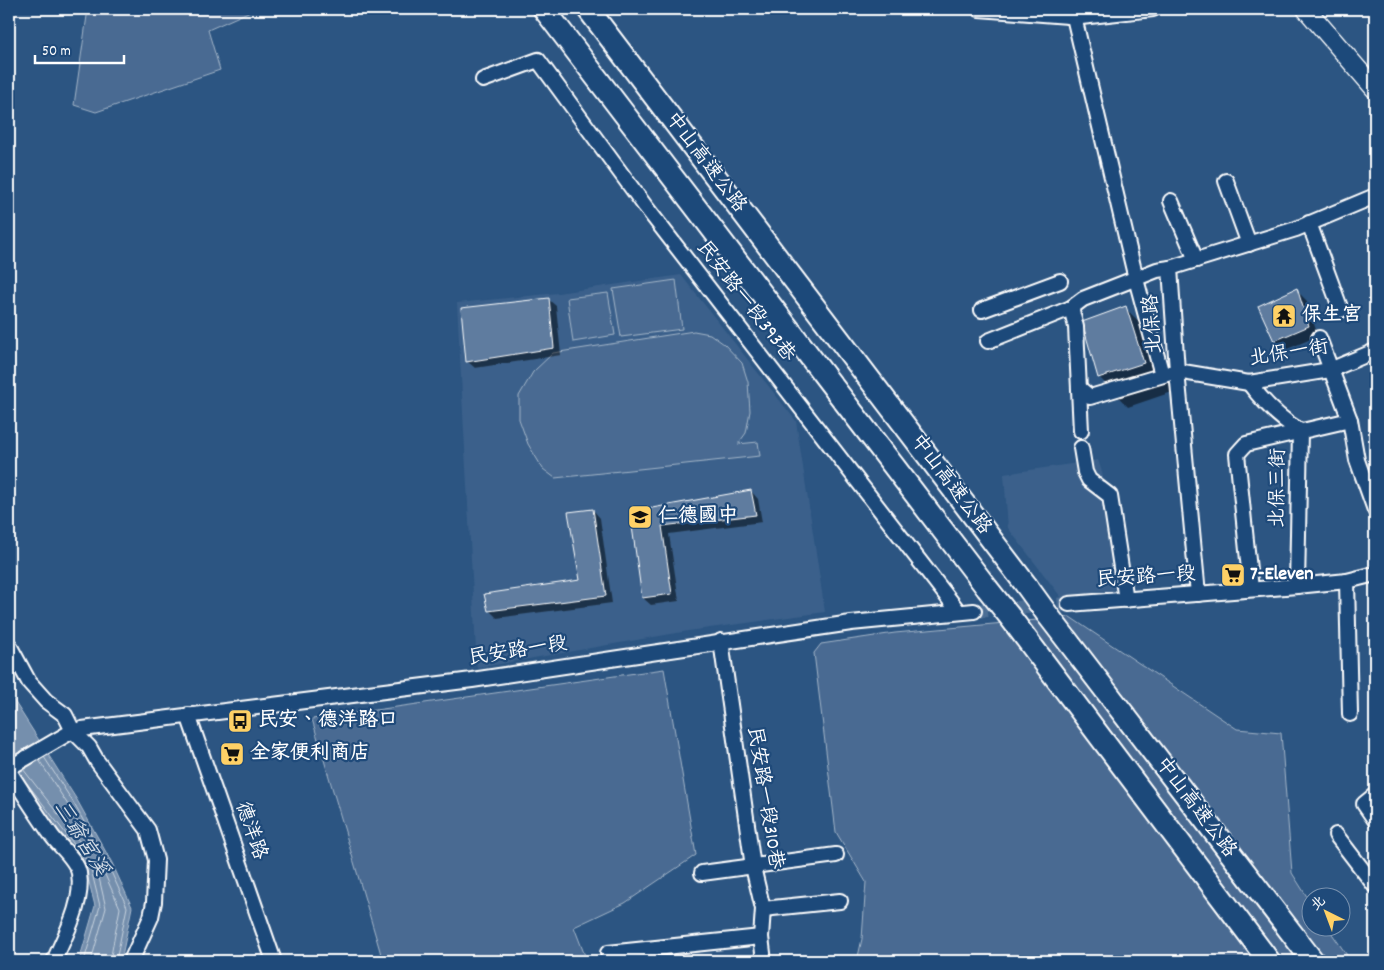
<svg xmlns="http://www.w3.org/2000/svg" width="1384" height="970" viewBox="0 0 1384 970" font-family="Dekko,'LXGW WenKai TC',sans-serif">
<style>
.built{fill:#3b618b}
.green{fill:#486b92;stroke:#a4b5c8}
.water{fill:#748fad;stroke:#acbcce}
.shadow{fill:#0007}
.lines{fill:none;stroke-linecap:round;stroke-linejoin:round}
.shore{stroke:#c7d2de;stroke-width:1}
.building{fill:#5e7c9f;stroke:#fff}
.minor-tunnel{stroke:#4c6e95;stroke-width:14;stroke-dasharray:14 7;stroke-linecap:butt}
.minor-casing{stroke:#fff;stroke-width:18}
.major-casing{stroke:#fff;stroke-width:21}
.highway-casing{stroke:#fff;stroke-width:25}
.minor{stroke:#1f4a7a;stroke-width:14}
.major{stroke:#1f4a7a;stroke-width:18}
.highway{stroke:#1f4a7a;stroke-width:21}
.highway-bridge-casing{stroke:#fff;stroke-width:25;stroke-linecap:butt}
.highway-bridge{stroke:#1f4a7a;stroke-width:21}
.labels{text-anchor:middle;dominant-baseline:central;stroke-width:4.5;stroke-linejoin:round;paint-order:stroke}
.street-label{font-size:20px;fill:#fff;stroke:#1f4a7a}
.poi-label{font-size:20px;font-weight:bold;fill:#fff;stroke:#1f4a7a;text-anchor:start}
.water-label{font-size:21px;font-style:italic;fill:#d5dde6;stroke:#1f4a7a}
</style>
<rect width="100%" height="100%" fill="#2c5582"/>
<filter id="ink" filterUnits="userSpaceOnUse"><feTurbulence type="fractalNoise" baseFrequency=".02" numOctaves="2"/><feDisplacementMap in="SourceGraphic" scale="10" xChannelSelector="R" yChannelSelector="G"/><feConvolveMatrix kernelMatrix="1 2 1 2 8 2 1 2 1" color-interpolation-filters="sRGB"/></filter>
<g filter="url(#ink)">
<g class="built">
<path d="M681,275L796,421L825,612L688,631L477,668L457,303L558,293Z"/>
<path d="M1098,460L1102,472L1119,572L1112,597H1061L1008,528L1004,474Z"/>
</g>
<g class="green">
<path d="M88,9H255L208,30L220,70L96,112L74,105Z"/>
<path d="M676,280L682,329L621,337L613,289Z"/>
<path d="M608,293L615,335L573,342L567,298Z"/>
<path d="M694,331L710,334L724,344L742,363L748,382L750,411L746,433L738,444L758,442L760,456L555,478L543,469L528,444L519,419V396L533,372L553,353Z"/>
<path d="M1070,617L1237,729L1281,733L1292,873L1311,903L1312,928H1328L1351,961H857L862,939L866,882L836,832L814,653L821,644L895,633Z"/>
<path d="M664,669L696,855L625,903L574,927L587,961H383L312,719Z"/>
</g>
<path class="water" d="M9,693L77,800L112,863L132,907L121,961H79L95,906L85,866L9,768Z"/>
<g class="shadow">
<path d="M1296,290L1306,300L1318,336L1285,350L1275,340Z"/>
<path d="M548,299L556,306L561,355L475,368L467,361Z"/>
<path d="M1125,308L1155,337L1172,392L1128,407L1099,377Z"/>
<path d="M751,491L758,499L762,522L669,534L679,601L651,605L643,598L631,513Z"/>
<path d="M593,510L600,518L612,603L497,618L489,610L582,581Z"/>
</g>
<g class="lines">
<g class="shore">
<path d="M44,757L73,802L108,865L127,907L116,961"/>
<path d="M23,769L86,850H90L91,847L68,805L39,760"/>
<path d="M26,782L90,865L100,906L84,961"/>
<path d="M91,961L106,908L97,869L100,866L102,868L120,908L110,961"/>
</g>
</g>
<g class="building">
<path d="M1297,288L1309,326L1274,341L1258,306Z"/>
<path d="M549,298L554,348L466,362L461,308Z"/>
<path d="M1126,306L1144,363L1098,378L1082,322Z"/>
<path d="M751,490L756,515L662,526L672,594L642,598L630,512Z"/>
<path d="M593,509L606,596L488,611L484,594L580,580L568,512Z"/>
</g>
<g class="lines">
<path class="minor-tunnel" d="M974,611L1069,604"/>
<defs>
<g id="minor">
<path d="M979,9L1081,17L1153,9"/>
<path d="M1074,17L1136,279L1162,375"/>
<path d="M483,80L538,60L645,206L959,612"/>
<path d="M1226,181L1249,244"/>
<path d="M1171,201L1196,260"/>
<path d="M1309,223L1341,310"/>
<path d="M1071,308L1076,327L1081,431"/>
<path d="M982,310L1060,281"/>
<path d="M1319,338L1350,420L1357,460L1375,510"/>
<path d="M988,341L1071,308L1083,299L1157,270L1170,268"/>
<path d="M1249,383C1264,403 1279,418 1300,431L1297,586"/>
<path d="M1079,388L1090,397L1177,371L1249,383L1330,370L1375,351"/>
<path d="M1081,448L1085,472L1089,480L1110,496L1126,600"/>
<path d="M1347,581L1350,714"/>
<path d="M1251,589L1237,454L1246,444L1350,420"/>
<path d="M1198,594L1177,371L1170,268L1296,229L1375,196"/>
<path d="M1069,604L1297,586L1347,581L1375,574"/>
<path d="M721,641L753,867L763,909L761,937L764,961"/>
<path d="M9,645L29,682L46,701L65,715L73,731L89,747L97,761L148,830L156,860L154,902L151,917L131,961"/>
<path d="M188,715L274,961"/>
<path d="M9,768L69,733L82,729L472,680L851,623L974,611"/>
<path d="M9,771C23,793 37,815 52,836C60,847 76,859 79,873C84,903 65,935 54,961"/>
<path d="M1375,795L1364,804L1375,820"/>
<path d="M1336,835L1375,886"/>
<path d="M702,873L836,855"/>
<path d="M763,909L840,901"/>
<path d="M608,953L761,937"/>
</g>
<path id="major" d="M1306,9L1375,89"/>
<g id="highway">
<path d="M544,9L987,588"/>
<path d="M588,9L1026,585"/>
<path d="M1047,614L1313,961"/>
<path d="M1010,617L1269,961"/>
</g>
</defs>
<use href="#minor" class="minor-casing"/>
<use href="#major" class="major-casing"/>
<use href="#highway" class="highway-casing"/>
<use href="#minor" class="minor"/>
<use href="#major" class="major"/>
<use href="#highway" class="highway"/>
<defs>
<g id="highway-bridge">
<path d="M1026,585L1047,614"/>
<path d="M987,588L1010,617"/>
</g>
</defs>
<use href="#highway-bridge" class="highway-bridge-casing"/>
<use href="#highway-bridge" class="highway-bridge"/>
</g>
</g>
<defs>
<symbol id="temple-square" viewBox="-11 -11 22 22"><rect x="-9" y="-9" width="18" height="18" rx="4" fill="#ffd166" stroke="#1f4a7a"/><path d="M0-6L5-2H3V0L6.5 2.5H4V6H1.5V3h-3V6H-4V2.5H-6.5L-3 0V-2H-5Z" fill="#111"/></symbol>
<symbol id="school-square" viewBox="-11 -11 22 22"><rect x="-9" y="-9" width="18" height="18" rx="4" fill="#ffd166" stroke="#1f4a7a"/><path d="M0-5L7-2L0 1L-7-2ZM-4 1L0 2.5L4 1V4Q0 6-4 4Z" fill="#111"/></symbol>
<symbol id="supermarket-square" viewBox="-11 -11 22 22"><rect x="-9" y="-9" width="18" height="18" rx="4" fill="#ffd166" stroke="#1f4a7a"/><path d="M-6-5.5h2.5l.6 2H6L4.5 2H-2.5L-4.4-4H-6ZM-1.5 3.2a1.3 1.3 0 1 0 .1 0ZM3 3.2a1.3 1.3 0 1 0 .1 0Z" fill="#111"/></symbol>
<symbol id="bus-square" viewBox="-11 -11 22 22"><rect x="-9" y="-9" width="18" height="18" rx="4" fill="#ffd166" stroke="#1f4a7a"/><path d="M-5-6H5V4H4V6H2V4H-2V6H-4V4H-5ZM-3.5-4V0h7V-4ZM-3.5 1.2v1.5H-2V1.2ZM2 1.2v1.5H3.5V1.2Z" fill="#111"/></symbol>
</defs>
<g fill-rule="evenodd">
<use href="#temple-square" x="1270" y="302" width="28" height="28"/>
<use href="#school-square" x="626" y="503" width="28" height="28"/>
<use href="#supermarket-square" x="1219" y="561" width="28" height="28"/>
<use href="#bus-square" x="226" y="707" width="28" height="28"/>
<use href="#supermarket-square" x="218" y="740" width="28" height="28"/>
</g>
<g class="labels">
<g class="street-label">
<text transform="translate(705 163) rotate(53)">中山高速公路</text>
<text transform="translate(745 302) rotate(52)">民安路一段393巷</text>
<text transform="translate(1154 324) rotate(-94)">北保路</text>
<text transform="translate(1289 354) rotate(-9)">北保一街</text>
<text transform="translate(950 485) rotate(53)">中山高速公路</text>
<text transform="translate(1279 488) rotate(-89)">北保三街</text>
<text transform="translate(1146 578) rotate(-4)">民安路一段</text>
<text transform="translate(518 652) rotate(-9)">民安路一段</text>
<text transform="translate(764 798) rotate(81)">民安路一段310巷</text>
<text transform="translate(1195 808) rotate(53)">中山高速公路</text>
<text transform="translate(250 831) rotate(71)">德洋路</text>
</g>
<g class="poi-label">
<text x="1302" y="316">保生宮</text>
<text x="658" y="517">仁德國中</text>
<text x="1250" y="575">7-Eleven</text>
<text x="258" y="721">民安、德洋路口</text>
<text x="250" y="754">全家便利商店</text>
</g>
<g class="water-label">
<text transform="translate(80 839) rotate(58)">三爺宮溪</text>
</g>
</g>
<rect width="1384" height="970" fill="none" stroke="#1f4a7a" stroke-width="30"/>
<rect x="15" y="15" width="1354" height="940" fill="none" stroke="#fff" stroke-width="2" filter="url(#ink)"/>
<g transform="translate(1326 912) rotate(318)"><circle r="24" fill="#1f4a7a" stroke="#7992af"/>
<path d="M0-4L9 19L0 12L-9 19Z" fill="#ffd166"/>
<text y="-8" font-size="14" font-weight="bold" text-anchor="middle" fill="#ffffff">北</text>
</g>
<path d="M35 55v8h89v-8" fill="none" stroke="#ffffff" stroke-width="2.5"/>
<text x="42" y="55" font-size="15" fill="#ffffff" stroke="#1f4a7a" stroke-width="4" paint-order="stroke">50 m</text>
</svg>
